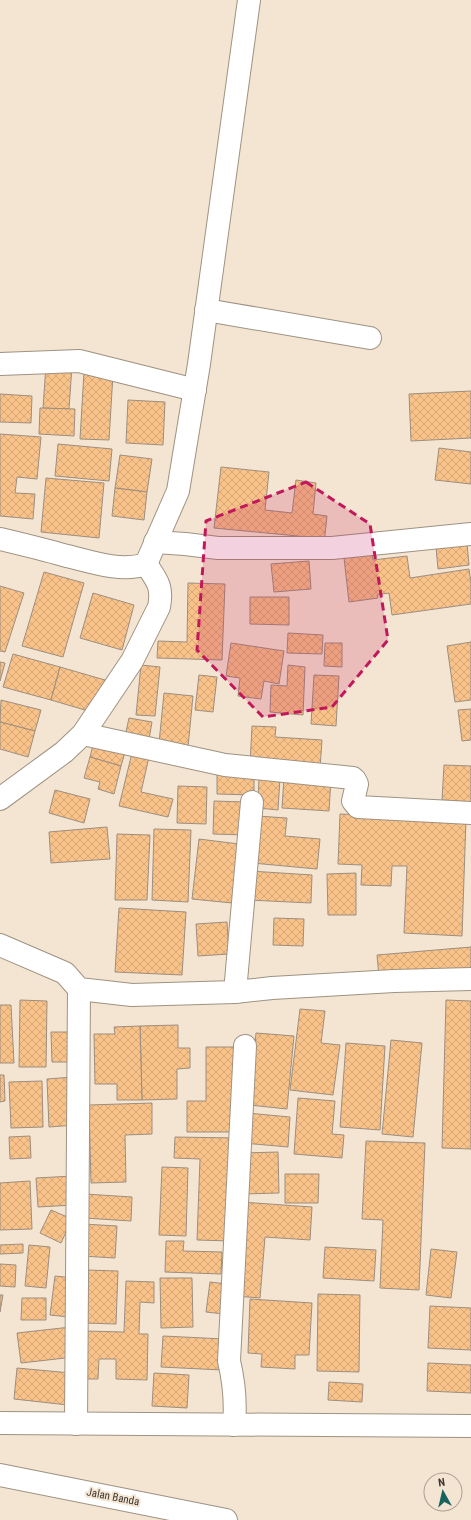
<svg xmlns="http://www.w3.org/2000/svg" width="471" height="1520" viewBox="0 0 471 1520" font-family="'Roboto Condensed',sans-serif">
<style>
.building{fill:url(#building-cross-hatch);stroke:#9d8e7f}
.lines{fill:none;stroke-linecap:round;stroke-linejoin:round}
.street-casing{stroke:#9f9281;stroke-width:24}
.secondary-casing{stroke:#9f9281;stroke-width:24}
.street{stroke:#fff;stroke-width:22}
.secondary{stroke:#fff;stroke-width:22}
.marked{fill:#c2185b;fill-opacity:0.2;stroke:#c2185b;stroke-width:3;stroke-dasharray:8 5;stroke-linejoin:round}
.labels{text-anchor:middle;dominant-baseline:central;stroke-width:4;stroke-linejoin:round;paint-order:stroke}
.street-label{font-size:11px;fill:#3c362f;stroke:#f4e5d3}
</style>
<defs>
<pattern id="building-cross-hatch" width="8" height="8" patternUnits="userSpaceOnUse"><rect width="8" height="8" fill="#f8c289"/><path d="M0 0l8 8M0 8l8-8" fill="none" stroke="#d6a777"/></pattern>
</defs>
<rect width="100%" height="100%" fill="#f4e5d3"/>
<g class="building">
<path d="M46,365L72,366L69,409L43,408Z"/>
<path d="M84,372L113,374L109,440L80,439Z"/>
<path d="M471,391V438L411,441L409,394Z"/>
<path d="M0,394L32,396L31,423L0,422Z"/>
<path d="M128,400L165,402L163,445L126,443Z"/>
<path d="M40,408L75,409L74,436L39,434Z"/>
<path d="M0,434L41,437L37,479L17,477L15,493L35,494L33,519L0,516Z"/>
<path d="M58,444L112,449L109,481L55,476Z"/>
<path d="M439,448L471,452V484L435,480Z"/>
<path d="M120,455L152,459L147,492L115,488Z"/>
<path d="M221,467L269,472L265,510L292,513L296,480L316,483L313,514L327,516L324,544L308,537L214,528Z"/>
<path d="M46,478L104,483L99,538L41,532Z"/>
<path d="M115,488L147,492L144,520L112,516Z"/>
<path d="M467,543L469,565L438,569L436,547Z"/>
<path d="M372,554L373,560L407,556L410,578L469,569L471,583V604L392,615L389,593L377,595L378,598L349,602L344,558Z"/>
<path d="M309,561L311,589L274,592L271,564Z"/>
<path d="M44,572L84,583L63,657L22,646Z"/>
<path d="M188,583L225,584L222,660L157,658L158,641L187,642Z"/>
<path d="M0,586L24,593L5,652L0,651Z"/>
<path d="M93,593L134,605L122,650L80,638Z"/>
<path d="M250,597H289V625L250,624Z"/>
<path d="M288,633L323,635L322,654L287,653Z"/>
<path d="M471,642V700L455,702L447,646Z"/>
<path d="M231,643L284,651L279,684L264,681L261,699L238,696L240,678L226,676Z"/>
<path d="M325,643H342V667L324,666Z"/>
<path d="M13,654L60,667L51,700L3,687Z"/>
<path d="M0,662L5,663L0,681Z"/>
<path d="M141,665L160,667L155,716L136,715Z"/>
<path d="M288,665L305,667L303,715L270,712L271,685L287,686Z"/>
<path d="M60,667L105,680L95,713L51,700Z"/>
<path d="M199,675L217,677L213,712L195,710Z"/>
<path d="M314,675L339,676L336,726L311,724Z"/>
<path d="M164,693L193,696L188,747L159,743Z"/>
<path d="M1,700L41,710L35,731L0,722Z"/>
<path d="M471,709V740L462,741L458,710Z"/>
<path d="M129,718L152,722L148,745L124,741Z"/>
<path d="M0,722L35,731L28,757L0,749Z"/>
<path d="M252,726L276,727L275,737L322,740L320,769L250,764Z"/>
<path d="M94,741L126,749L121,766L90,757Z"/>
<path d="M132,753L149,757L141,792L173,799L168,817L119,806Z"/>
<path d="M90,757L121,766L114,794L98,789L100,782L84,778Z"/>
<path d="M444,765L471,766V802L442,800Z"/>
<path d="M217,769L254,770V795L217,794Z"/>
<path d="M259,777L280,778L278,810L258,808Z"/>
<path d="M284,777L331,779L329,811L282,808Z"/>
<path d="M178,786L207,787L206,824L177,823Z"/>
<path d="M55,790L90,799L84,823L49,813Z"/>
<path d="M214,801L245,802L244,835L213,834Z"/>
<path d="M340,814L466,819L462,936L404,933L407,866H392L391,886L361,885L362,865L338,864Z"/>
<path d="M257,816L287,818L285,836L320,839L317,869L252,863Z"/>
<path d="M107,827L110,859L51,863L49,832Z"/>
<path d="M154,829L191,830L188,902L152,900Z"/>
<path d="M117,834L150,835L147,900H115Z"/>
<path d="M199,839L239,844L232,903L192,899Z"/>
<path d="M250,871L312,875L311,903L248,900Z"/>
<path d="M356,873V915H328L327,874Z"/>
<path d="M119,908L186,912L182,975L115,972Z"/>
<path d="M274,918L304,919L303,946L273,945Z"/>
<path d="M227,922L229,954L198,956L196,924Z"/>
<path d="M471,947V969L379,977L377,955Z"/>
<path d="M20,1000L47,1001L46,1067H19Z"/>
<path d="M446,1000L471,1001V1149L442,1148Z"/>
<path d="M0,1005H11L14,1063H0Z"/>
<path d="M300,1009L325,1011L321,1043L340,1045L333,1095L290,1090Z"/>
<path d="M178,1025V1048H190V1068L177,1069V1099L142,1100L140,1026Z"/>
<path d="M140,1026L142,1100H117V1084H95L94,1034H115L114,1027Z"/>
<path d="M51,1032H75L76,1062H52Z"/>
<path d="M256,1033L294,1036L287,1109L249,1105Z"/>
<path d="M391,1040L422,1043L413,1137L382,1134Z"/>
<path d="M346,1043L385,1046L380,1130L340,1127Z"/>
<path d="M206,1047H238V1132H187V1101H206Z"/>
<path d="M0,1075H4L5,1101L0,1102Z"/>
<path d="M73,1077L76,1125L49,1127L47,1079Z"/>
<path d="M42,1081L43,1127L11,1128L9,1082Z"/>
<path d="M298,1098L335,1101L332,1134L344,1135L342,1158L294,1154Z"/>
<path d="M152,1103V1134L125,1135L126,1182L91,1183L89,1105Z"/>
<path d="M247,1113L290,1117L288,1147L243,1143Z"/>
<path d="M30,1136L31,1158L10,1159L9,1137Z"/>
<path d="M175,1137L235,1138L231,1241L197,1240L200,1159L174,1158Z"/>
<path d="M366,1141L425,1143L419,1290L380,1288L383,1220L362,1219Z"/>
<path d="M278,1152L279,1193L243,1194V1153Z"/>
<path d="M162,1167L188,1168L186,1236L159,1235Z"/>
<path d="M285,1174H319L318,1203H285Z"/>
<path d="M73,1176L74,1205L38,1207L36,1178Z"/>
<path d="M30,1181L32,1229L0,1230V1183Z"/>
<path d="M85,1194L132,1197L131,1221L84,1218Z"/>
<path d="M241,1202L312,1207L310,1240L265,1237L260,1298L235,1296Z"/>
<path d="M51,1210L72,1219L61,1243L40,1233Z"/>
<path d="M83,1224L117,1226L115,1258L81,1256Z"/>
<path d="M166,1241H184L183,1251L222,1252L221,1274L165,1272Z"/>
<path d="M23,1244V1253L0,1254V1245Z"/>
<path d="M29,1245L50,1247L46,1288L25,1286Z"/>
<path d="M325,1247L376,1250L374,1281L323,1278Z"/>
<path d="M431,1249L457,1252L451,1298L426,1295Z"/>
<path d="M0,1264L16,1265L15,1287L0,1286Z"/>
<path d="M86,1270L118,1271L116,1324L84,1323Z"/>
<path d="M55,1276L74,1278L69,1317L50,1315Z"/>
<path d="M160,1278H192L193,1327L161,1328Z"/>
<path d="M126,1281L154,1282V1303L140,1302L139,1334H148L147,1380L116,1379V1359H99L98,1379H83L85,1331L124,1332Z"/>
<path d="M210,1282L227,1284L224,1314L206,1312Z"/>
<path d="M318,1294L360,1295L359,1372L317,1371Z"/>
<path d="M0,1295H3L0,1312Z"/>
<path d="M22,1298H46V1320H21Z"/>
<path d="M250,1299L312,1303L309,1355H295V1369L261,1367L262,1354L248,1353Z"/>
<path d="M430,1306L471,1308V1350L428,1348Z"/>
<path d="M71,1327L74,1357L21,1363L17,1333Z"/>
<path d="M163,1336L224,1339L222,1370L161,1367Z"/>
<path d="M428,1363L471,1365V1393L427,1391Z"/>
<path d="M17,1368L71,1373L68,1405L14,1399Z"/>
<path d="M154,1373L189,1375L187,1408L152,1406Z"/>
<path d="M329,1382L363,1384L362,1402L328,1400Z"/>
</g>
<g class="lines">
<defs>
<g id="street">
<path d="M206,310L370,338"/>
<path d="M0,364L79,361L195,390"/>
<path d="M0,539C21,544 42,549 63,555C89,561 120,573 146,564L178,491L199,364L249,0"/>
<path d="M155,542L185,544L218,548H332L471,534"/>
<path d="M83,734L225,765L353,778L355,780L357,784L353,801L358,807L471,813"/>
<path d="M0,799L64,752L83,734L132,661L159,607C163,586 157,581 146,564"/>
<path d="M0,945L65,973L79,989L132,995L235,992L272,988L394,981L471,979"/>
<path d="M235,992L252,802"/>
<path d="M76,1424L79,989"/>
<path d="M234,1425C236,1403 234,1382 229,1361L245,1046"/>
<path d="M0,1475L226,1520"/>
</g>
<path id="secondary" d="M0,1423L471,1426"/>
</defs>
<use href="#street" class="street-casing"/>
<use href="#secondary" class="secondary-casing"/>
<use href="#street" class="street"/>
<use href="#secondary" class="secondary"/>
</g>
<path class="marked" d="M306,482L370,524L388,640L332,707L263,717L197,650L206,521Z"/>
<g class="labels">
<g class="street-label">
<text transform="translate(113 1497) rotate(11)">Jalan Banda</text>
</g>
</g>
<g transform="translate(443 1492) rotate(352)"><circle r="19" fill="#f4e5d3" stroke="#aa9f91"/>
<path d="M0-3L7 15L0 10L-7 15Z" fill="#17645f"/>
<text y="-6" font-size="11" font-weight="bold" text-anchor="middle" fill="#3c362f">N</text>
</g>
</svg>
